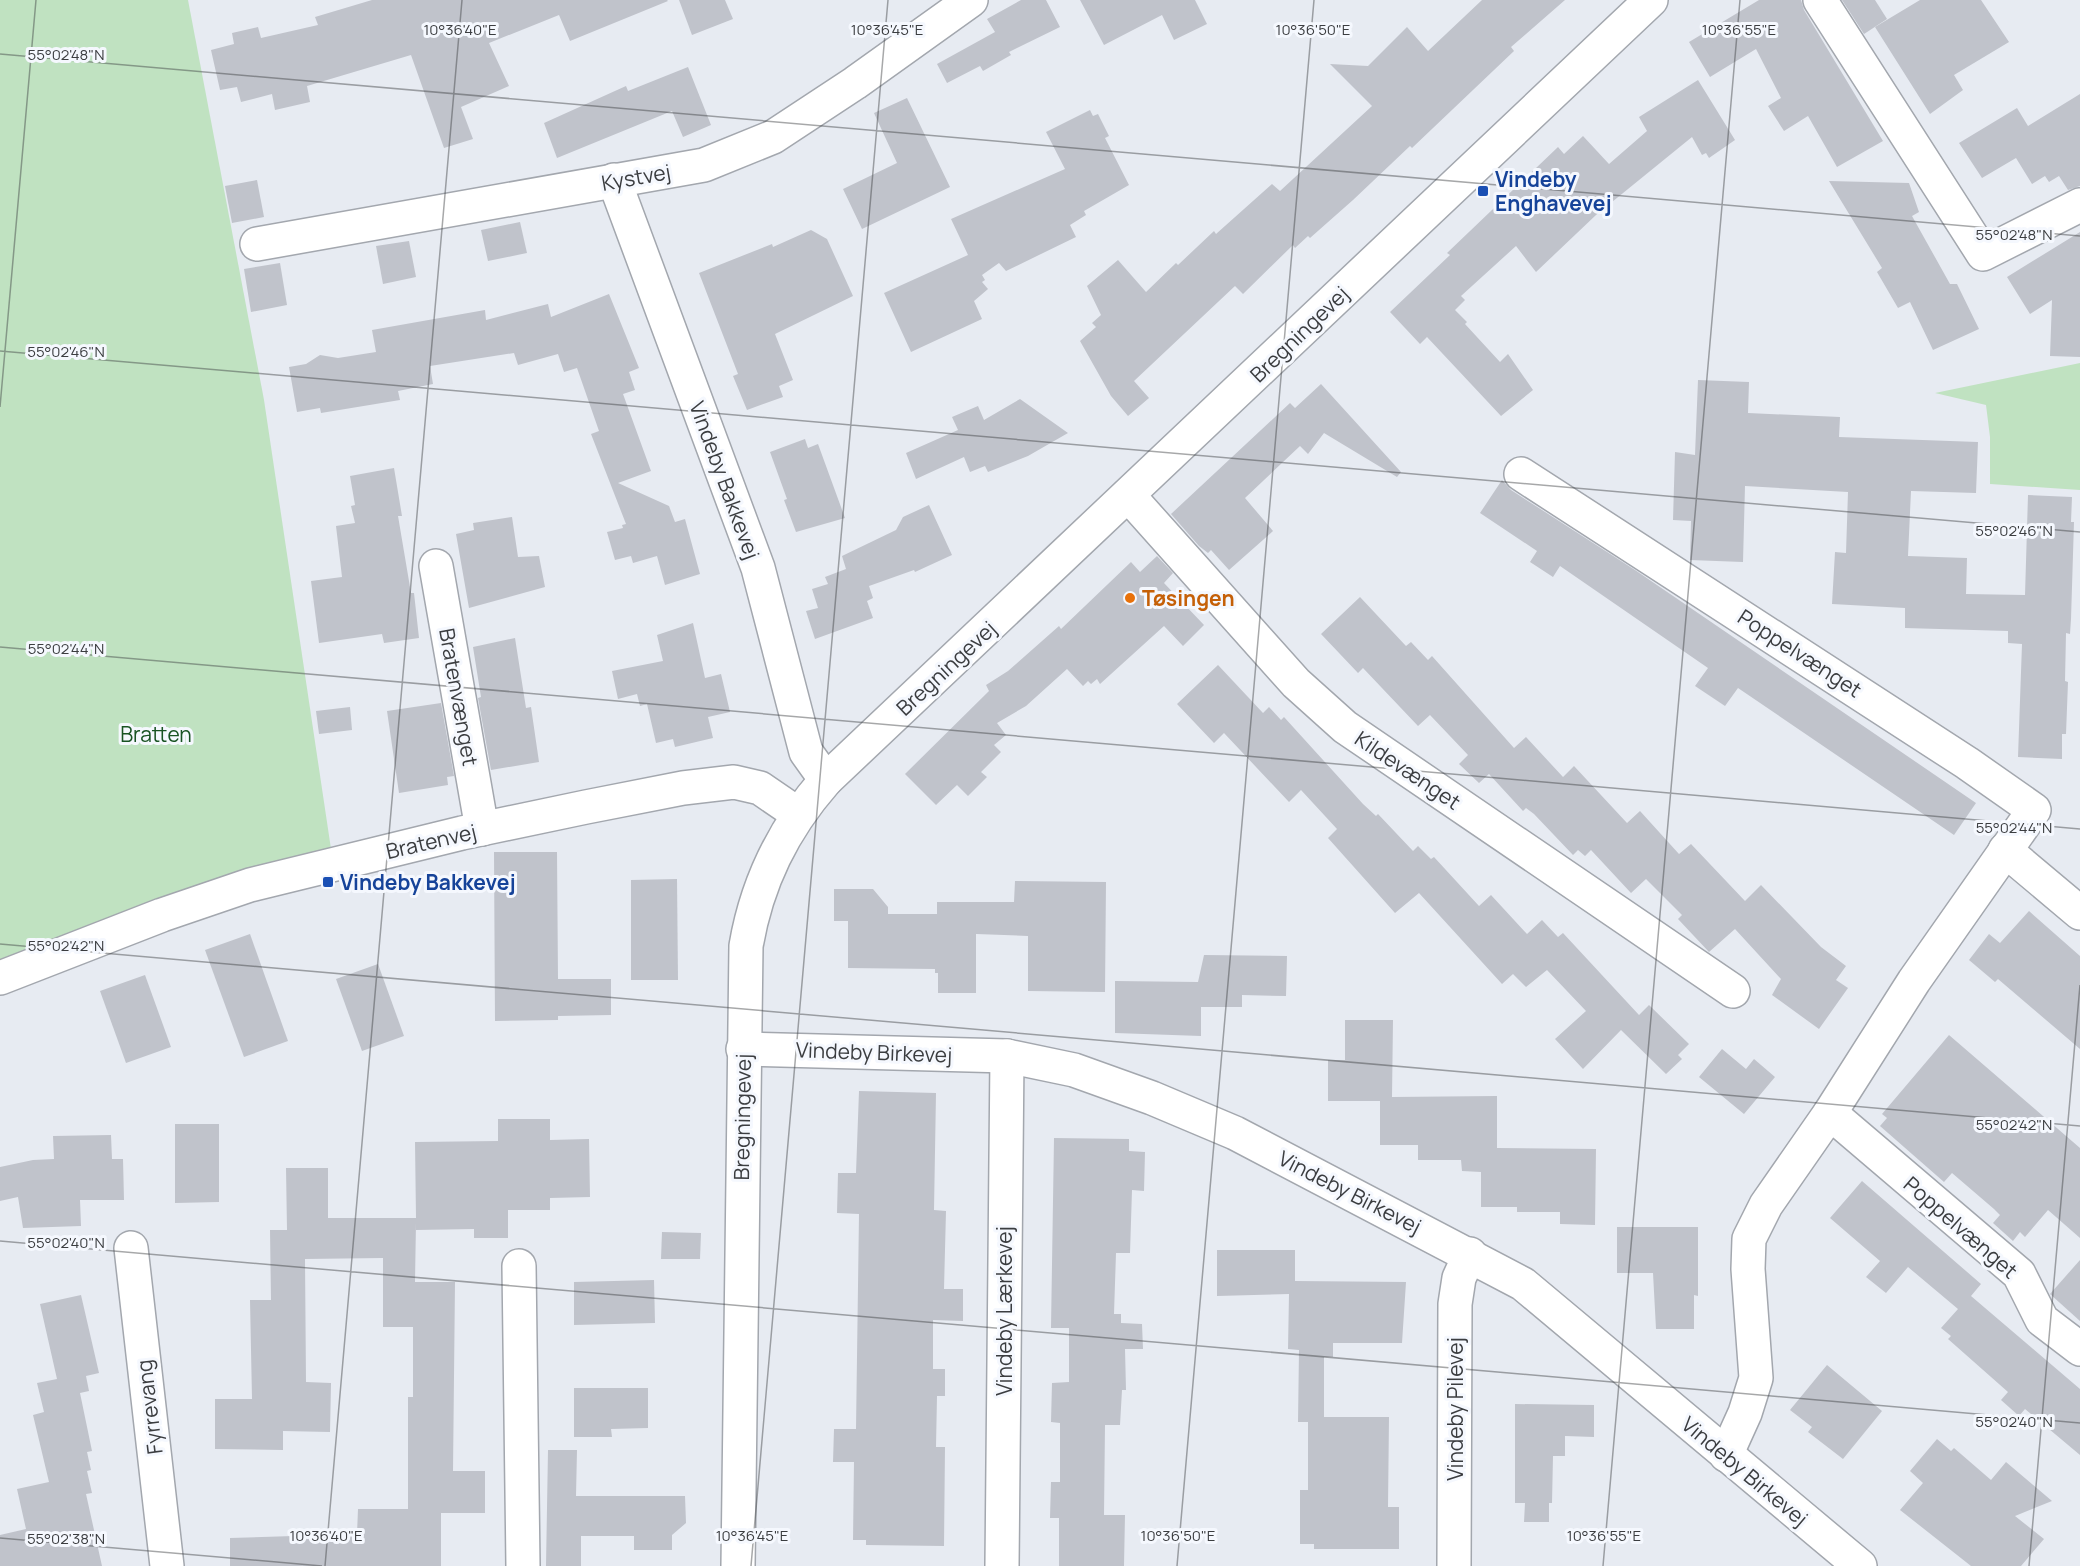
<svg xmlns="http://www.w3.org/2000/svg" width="2080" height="1566" viewBox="0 0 2080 1566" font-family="Manrope,sans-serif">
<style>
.green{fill:#c0e2c1}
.building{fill:#c0c3cb}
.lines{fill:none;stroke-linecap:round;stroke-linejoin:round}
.minor-casing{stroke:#a3a7ae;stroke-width:36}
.tertiary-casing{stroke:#a3a7ae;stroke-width:36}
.minor{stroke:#fff;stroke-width:33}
.tertiary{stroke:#fff;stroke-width:33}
.ticks{fill:none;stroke:#3b3d40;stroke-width:1.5;stroke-opacity:0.45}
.transit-dot{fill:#1a4fb4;stroke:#f5f8fe;stroke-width:2}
.food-dot{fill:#e8710a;stroke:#f5f8fe;stroke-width:2}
.labels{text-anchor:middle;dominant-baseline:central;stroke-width:6;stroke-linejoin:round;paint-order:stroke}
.street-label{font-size:21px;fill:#3b3d40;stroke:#f5f8fe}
.transit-label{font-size:21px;font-weight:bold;fill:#164399;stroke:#f5f8fe;text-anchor:start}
.food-label{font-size:21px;font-weight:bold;fill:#c56008;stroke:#f5f8fe;text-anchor:start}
.park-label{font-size:21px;fill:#185322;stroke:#f5f8fe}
.ticks-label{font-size:15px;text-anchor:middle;fill:#3b3d40;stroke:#f5f8fe;stroke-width:6;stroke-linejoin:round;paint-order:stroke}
</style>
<rect width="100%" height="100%" fill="#e7ebf2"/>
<g class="green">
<path d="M0,0H188L264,400L331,849L0,961Z"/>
<path d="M2080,363V490L1990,484V437L1986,405L1935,393Z"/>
</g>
<g class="building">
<path d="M372,0H667L668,1L570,41L559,15L489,43L509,86L461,107L473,139L444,148L411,55L307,86L310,102L275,110L272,94L241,102L237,87L220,90L211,50L234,44L232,33L258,27L261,38L318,25L315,17Z"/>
<path d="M679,0H725L733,19L692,35Z"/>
<path d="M1021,0H1046L1060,27L1009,52L1011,55L983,71L980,66L947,83L937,64L995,32L987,19Z"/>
<path d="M1080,0H1195L1207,24L1174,40L1162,15L1104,45Z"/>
<path d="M1482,0H1565L1511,47L1514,51L1412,148L1410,146L1353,200L1310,238L1308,236L1295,248L1293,245L1243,294L1235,286L1134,381L1149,398L1128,416L1111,396L1080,341L1096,327L1092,323L1101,315L1087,286L1118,260L1146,292L1176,263L1178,265L1214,231L1216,234L1272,184L1280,191L1372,106L1330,64L1368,66L1407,27L1428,51Z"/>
<path d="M1759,0H1801L1804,10L1883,141L1837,167L1808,116L1784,131L1768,106L1781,98L1756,49L1710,77L1689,42Z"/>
<path d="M1842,0H1875L1887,19L1864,34Z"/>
<path d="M1920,0H1981L2009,42L1954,75L1963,90L1930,114L1875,27Z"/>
<path d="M688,67L711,125L683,137L672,111L557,158L544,123L626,86L628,91Z"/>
<path d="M1698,80L1735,140L1709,158L1706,153L1702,155L1692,137L1596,215L1536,272L1516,246L1461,296L1465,300L1455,310L1467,322L1465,324L1500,362L1508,354L1533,390L1501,416L1427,337L1420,344L1390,312L1450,255L1447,253L1558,147L1564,154L1583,136L1609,164L1647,131L1639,117Z"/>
<path d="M2080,94V186L2068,190L2059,176L2049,182L2045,176L2032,184L2016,158L1982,178L1959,143L2017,108L2028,126Z"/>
<path d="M907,98L950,187L862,229L843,189L897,163L874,113Z"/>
<path d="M1090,110L1093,116L1098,114L1109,136L1105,138L1129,185L1084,211L1086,215L1070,225L1076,237L1006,271L999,263L982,275L985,280L982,282L988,289L974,301L982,319L911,352L884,293L968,255L951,219L1065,169L1046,132Z"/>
<path d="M257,180L264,217L232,223L225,186Z"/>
<path d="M1829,181L1909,183L1919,212L1912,216L1950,284H1957L1979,329L1933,350L1910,302L1898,308L1877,272L1882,268Z"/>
<path d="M520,222L527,253L488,261L481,230Z"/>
<path d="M811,230L827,239L853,296L775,334L793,380L779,386L783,397L747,410L733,376L738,374L699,273L772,244L773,247Z"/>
<path d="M2080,232V357L2050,356L2052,300L2030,314L2007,277Z"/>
<path d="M409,241L416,277L383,284L376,246Z"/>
<path d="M280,263L287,305L251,312L244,269Z"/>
<path d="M609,294L639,368L629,372L635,390L623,394L651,471L618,483L669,506L675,522L685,519L700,574L665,585L657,556L633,563L631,556L615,560L607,532L623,528L622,525L626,524L591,434L599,431L577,368L564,372L558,354L518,365L514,353L430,366L433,384L398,391L400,400L321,413L320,408L297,412L289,367L306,364L320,355L338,358L376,352L372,330L485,310L486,320L548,304L551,317Z"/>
<path d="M1698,380L1749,382L1748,413L1840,417L1839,437L1978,442L1976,493L1911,491L1908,556L1967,558L1966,594L2025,595L2028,495L2072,497L2071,522H2074L2071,619L2070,634L2066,633L2065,681L2068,682L2066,734H2062V759L2018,757L2022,644L2008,643V631L1905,628V608L1832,604L1835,552L1846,553L1848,492L1745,486L1743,562L1690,560L1691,521L1673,520L1675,452L1695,455Z"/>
<path d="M1321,384L1401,472L1397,477L1324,433L1308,454L1300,446L1245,498L1273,531L1229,570L1211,550L1208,553L1199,546L1171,514L1290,403L1295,408Z"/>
<path d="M1020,399L1068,433L1028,456L988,472L985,466L970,472L964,457L916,479L906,453L958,430L952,417L978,406L984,420Z"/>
<path d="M805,439L808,448L818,444L845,518L796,532L784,500L787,499L770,452Z"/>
<path d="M394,468L402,516H398L411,593H414L419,638L384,643L382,634L319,643L311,581L342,577L336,526L355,523L351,506L355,505L350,476Z"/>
<path d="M1502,480L1511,490L1635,570L1976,803L1954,835L1738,688L1725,706L1695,686L1708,668L1560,566L1553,577L1530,562L1537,551L1480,513Z"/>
<path d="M929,505L952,555L915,572L914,570L869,586L873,598L867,601L873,618L815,639L806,611L818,608L812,589L828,584L825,577L846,569L842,556L896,530L903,517Z"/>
<path d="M512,517L518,557L539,556L545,587L469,608L456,534L474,530L473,523Z"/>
<path d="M1157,556L1173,573L1164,583L1204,625L1183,646L1164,626L1100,684L1097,679L1091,684L1088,681L1083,686L1067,669L1026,706L997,723L1006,735L994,745L1001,752L981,772L987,777L968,796L957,785L936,805L905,774L989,691L986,685L1008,671L1059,626L1061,629L1131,562L1140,572Z"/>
<path d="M1360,597L1406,646L1411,642L1428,660L1432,656L1514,748L1526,737L1563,777L1574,766L1627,823L1640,811L1679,854L1691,844L1745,901L1761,885L1821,947L1846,966L1836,980L1848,988L1819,1029L1772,995L1781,979L1735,929L1709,952L1678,919L1682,915L1646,879L1631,893L1591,850L1585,856L1578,850L1573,855L1534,814L1526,808L1523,811L1489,774L1479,783L1459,764L1468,755L1430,715L1418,726L1363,668L1358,673L1321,634Z"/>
<path d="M693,623L705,678L721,674L730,712L708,717L713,738L675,747L673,739L656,743L647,704L640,706L637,694L618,699L612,671L663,661L657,635Z"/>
<path d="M515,638L526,708L531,707L539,762L491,770L478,698L481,697L473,647Z"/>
<path d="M1218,665L1263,713L1269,707L1281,720L1284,717L1363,804L1376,816L1378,814L1413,851L1418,846L1431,859L1434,857L1479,906L1491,895L1527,934L1542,920L1558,937L1563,933L1639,1015L1649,1005L1689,1044L1678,1055L1682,1059L1666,1074L1621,1030L1583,1069L1555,1039L1586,1011L1547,970L1526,987L1513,974L1502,984L1419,893L1395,913L1328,838L1337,829L1301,790L1289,802L1224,733L1214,743L1177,704Z"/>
<path d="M441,703L454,776L447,777L448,785L399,793L387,711Z"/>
<path d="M350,707L352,730L319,734L316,711Z"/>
<path d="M494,852H557L558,979H611V1015L558,1016V1020L495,1021Z"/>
<path d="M677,879L678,980H631V880Z"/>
<path d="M1015,881L1106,882L1105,992L1028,991V936L976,934V993H938V973H935V969L848,968V921H834V889H873L888,907V914H937V902H1014Z"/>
<path d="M2029,911L2080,956V1049L1998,979L1995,982L1969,960L1989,934L2000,943Z"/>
<path d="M250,934L288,1041L244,1057L205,950Z"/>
<path d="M1204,955L1287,956L1286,996L1242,995V1007H1201V1036L1115,1033V981L1198,982Z"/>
<path d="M378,964L404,1036L362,1051L336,979Z"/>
<path d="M145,975L171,1047L126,1063L100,991Z"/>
<path d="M1345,1020H1393L1392,1097L1497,1096V1148L1596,1149L1595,1225L1560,1224V1212H1517V1207H1481V1172L1462,1171L1461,1160H1418V1145H1380V1101H1328V1060H1345Z"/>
<path d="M1949,1035L2080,1148V1238L2048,1210L2025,1237L2020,1232L2013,1241L1993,1223L2000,1215L1994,1209L1952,1173L1944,1182L1880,1126L1887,1118L1882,1114Z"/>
<path d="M1722,1049L1746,1069L1754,1059L1775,1077L1744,1114L1699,1077Z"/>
<path d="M859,1091L936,1093L934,1210L946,1211L944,1289H963V1321L933,1320V1369H945V1396H937L936,1447H945L944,1546L866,1545V1540H853L854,1462H833L834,1429H856L859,1214L837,1213L838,1173H856Z"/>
<path d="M498,1119H550V1140L589,1139L590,1197L550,1198V1210H508V1238H474V1229L416,1230V1222L415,1282H455L453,1471H485V1513H441V1566H230V1538L357,1534L358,1509H408V1397H413V1327H383V1258L305,1259L306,1382L331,1383L330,1432L283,1431V1450L215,1449V1399H252L250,1300H271L270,1230H287L286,1168H328V1218H416L415,1142L498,1141Z"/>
<path d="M175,1124H219V1202L175,1203Z"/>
<path d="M111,1135L112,1159H123L124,1200H80L81,1226L23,1228L18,1197L0,1201V1167L33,1160L54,1159L53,1136Z"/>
<path d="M1054,1138L1129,1139V1151L1145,1152L1144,1191L1132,1190L1130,1253H1116L1114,1314H1121V1323L1142,1324L1143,1349H1125L1126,1390H1122L1120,1425H1105L1104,1515H1125L1124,1566H1059V1518H1050L1051,1482H1060V1423L1051,1422L1052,1383L1069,1382V1328H1051Z"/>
<path d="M1862,1181L1981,1284L1971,1296L2080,1389V1455L2025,1409L2019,1416L2001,1400L2008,1392L1948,1339L1951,1336L1941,1328L1958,1309L1908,1267L1886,1293L1866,1277L1880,1261L1830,1218Z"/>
<path d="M1617,1227H1698V1296L1694,1295V1329H1656L1653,1273H1617Z"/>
<path d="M662,1232L701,1233L700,1259H661Z"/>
<path d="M1217,1250H1295V1281L1406,1282L1402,1343H1333V1357H1324V1417H1389L1388,1507H1399V1549H1314V1544H1300V1490H1308V1422H1298L1299,1350L1288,1349L1289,1294L1217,1296Z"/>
<path d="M2080,1260V1321L2050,1294Z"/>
<path d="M654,1280L655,1323L574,1325V1282Z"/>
<path d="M81,1295L99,1373L86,1376L89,1391L80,1393L92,1451L87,1452L91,1470L87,1471L92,1493L86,1494L102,1566H0V1535L26,1529L17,1489L49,1482L33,1415L44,1412L37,1383L57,1379L40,1304Z"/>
<path d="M1827,1365L1882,1411L1843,1459L1808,1432L1812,1427L1790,1410Z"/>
<path d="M574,1388H648V1428L611,1429L612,1437H574Z"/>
<path d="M1515,1404L1594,1405V1437L1565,1436V1456H1553L1552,1503H1549V1522H1524L1525,1503H1515Z"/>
<path d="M1937,1439L1951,1451L1954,1448L1991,1480L2006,1462L2052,1501L2015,1516L2044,1539L2021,1566H1971L1900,1510L1923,1483L1910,1471Z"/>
<path d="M548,1450H577L576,1496H685L686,1523L672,1535V1550H634V1536H581V1566H546Z"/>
</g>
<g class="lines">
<defs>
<g id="minor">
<path d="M1820,0L1983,254L2080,205"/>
<path d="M614,180L758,568L806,752L826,780"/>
<path d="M257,244L704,165L773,137L855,83L971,0"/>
<path d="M1521,474L1967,763L2034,810L1914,981L1830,1113L1766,1205L1749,1239L1748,1269L1756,1378L1745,1413L1726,1455"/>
<path d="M1128,495L1296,683L1345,727L1733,991"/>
<path d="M436,566L482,829"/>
<path d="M2005,850L2080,913"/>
<path d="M743,1049L1007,1056L1074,1070L1152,1098L1235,1133L1523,1284L1860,1566"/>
<path d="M1830,1113L2019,1274L2042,1320L2080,1349"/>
<path d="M131,1248L167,1566"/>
<path d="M519,1266L523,1566"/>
<path d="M1002,1566L1007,1056"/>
<path d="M1454,1566L1455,1304L1459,1278L1470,1254"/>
</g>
<g id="tertiary">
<path d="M0,978L162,915L250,885L462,833L586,807L683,788L734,782L760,788L798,814"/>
<path d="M738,1566L746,946C757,882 783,829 826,780L1651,0"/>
</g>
</defs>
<use href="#minor" class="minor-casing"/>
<use href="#tertiary" class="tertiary-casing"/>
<use href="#minor" class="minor"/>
<use href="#tertiary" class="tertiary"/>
</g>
<path class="ticks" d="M0,54L2080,236M0,351L2080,532M0,407L36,0M0,647L2080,829M0,944L2080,1126M0,1241L2080,1423M0,1538L322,1566M325,1566L462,0M751,1566L888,0M1177,1566L1314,0M1603,1566L1740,0M2029,1566L2080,985"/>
<g class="transit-dot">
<rect x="1477" y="185" width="12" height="12" rx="3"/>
<rect x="322" y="876" width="12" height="12" rx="3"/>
</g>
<circle class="food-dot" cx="1130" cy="598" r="6"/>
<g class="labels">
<g class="street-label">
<text transform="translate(636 177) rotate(-10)">Kystvej</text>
<text transform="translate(1299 334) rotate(-44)">Bregningevej</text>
<text transform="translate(725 480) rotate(70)">Vindeby Bakkevej</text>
<text transform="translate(1800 653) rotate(33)">Poppelvænget</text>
<text transform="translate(946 668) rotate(-43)">Bregningevej</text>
<text transform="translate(459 697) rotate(80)">Bratenvænget</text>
<text transform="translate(1408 770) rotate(34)">Kildevænget</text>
<text transform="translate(431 841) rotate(-13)">Bratenvej</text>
<text transform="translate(874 1052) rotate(2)">Vindeby Birkevej</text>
<text transform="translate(742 1117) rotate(-89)">Bregningevej</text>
<text transform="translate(1350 1192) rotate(27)">Vindeby Birkevej</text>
<text transform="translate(1961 1227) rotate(41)">Poppelvænget</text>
<text transform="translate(1004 1311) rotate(-90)">Vindeby Lærkevej</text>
<text transform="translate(149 1407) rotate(-97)">Fyrrevang</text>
<text transform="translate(1455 1409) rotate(-90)">Vindeby Pilevej</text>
<text transform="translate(1745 1471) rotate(40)">Vindeby Birkevej</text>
</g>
<g class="transit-label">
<text x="1495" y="179">Vindeby<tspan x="1495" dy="24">Enghavevej</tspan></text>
<text x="340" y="882">Vindeby Bakkevej</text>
</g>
<g class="food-label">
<text x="1142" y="598">Tøsingen</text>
</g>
<g class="park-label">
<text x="156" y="734">Bratten</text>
</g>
</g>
<g class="ticks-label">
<text x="460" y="35">10°36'40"E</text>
<text x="887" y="35">10°36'45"E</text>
<text x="1313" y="35">10°36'50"E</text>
<text x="1739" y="35">10°36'55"E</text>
<text x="66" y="60">55°02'48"N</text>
<text x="2014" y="240">55°02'48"N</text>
<text x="66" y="357">55°02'46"N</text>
<text x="2014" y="536">55°02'46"N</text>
<text x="66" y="654">55°02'44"N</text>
<text x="2014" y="833">55°02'44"N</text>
<text x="66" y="951">55°02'42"N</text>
<text x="2014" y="1130">55°02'42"N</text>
<text x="66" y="1248">55°02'40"N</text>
<text x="2014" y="1427">55°02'40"N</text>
<text x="326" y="1541">10°36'40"E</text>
<text x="752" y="1541">10°36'45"E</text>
<text x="1178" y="1541">10°36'50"E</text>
<text x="1604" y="1541">10°36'55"E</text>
<text x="66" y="1544">55°02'38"N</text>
</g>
</svg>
